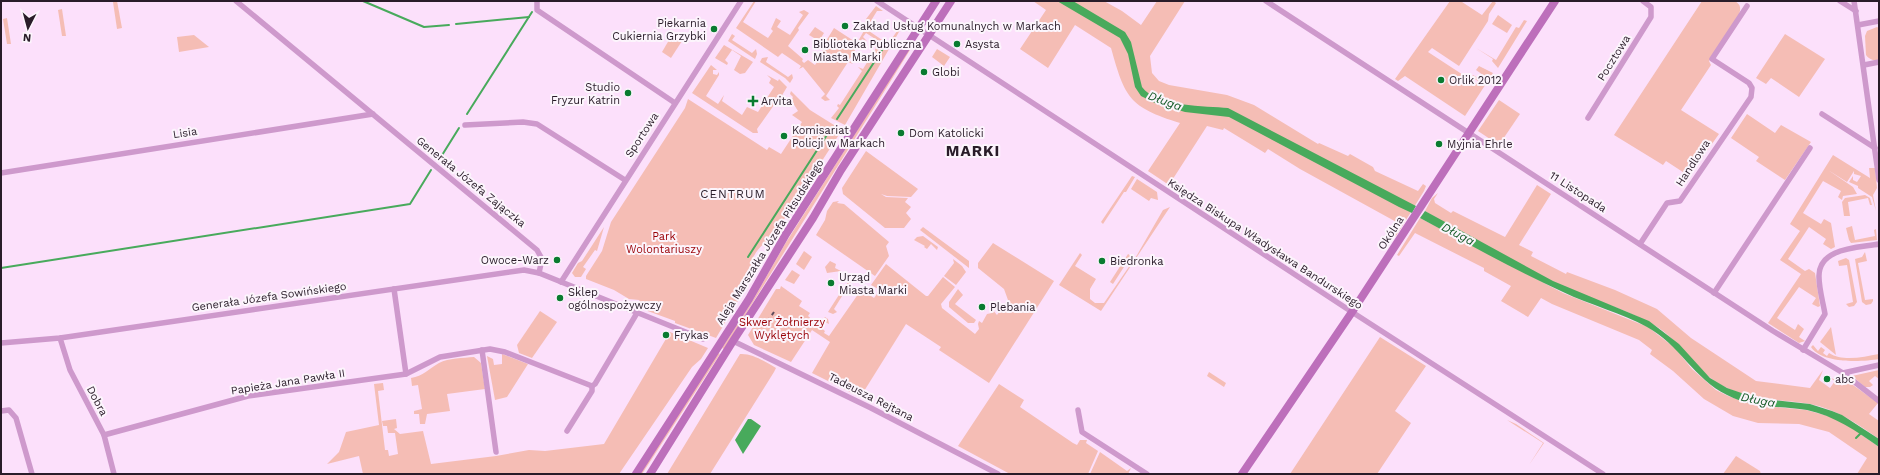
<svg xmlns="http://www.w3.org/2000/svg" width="1880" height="475" viewBox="0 0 1880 475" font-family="'Work Sans',sans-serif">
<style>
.green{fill:#f5bdb5}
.water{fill:#48aa5c}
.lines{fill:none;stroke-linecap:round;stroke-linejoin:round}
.stream{stroke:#48aa5c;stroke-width:2}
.street{stroke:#ce99cc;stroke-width:5.5}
.secondary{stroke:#bd6fbb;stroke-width:8}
.rail{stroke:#5d4d5d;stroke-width:2;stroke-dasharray:8 4;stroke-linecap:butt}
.poi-dot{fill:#097b30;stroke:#fcf5fc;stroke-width:1.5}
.labels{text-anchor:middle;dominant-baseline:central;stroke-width:4;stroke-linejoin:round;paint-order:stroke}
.poi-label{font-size:11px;fill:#291c29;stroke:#fcf5fc;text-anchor:start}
.street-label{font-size:11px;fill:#291c29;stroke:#fcf5fc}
.park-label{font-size:11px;fill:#990006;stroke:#fcf5fc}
.water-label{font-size:12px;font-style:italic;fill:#125825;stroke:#fcf5fc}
.neighbourhood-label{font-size:12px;letter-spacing:1px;fill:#291c29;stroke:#fcf5fc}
.district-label{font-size:15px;font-weight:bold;letter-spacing:1px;fill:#291c29;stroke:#fcf5fc}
</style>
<rect width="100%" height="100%" fill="#fce0fb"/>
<g class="green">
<path d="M117,1L122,28L117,29L113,2Z"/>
<path d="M754,1H756L743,22L768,38L773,31L771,29L776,18L781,21L777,27L790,35L803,15L799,12L804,10L809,13L798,28L799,30L788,46L803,59L802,61L804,63L808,60L815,65L823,54L822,48L816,46L818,43L823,46L834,28L857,43L865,29L866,19L876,6L883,11H877L866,29L888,44L902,24L903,25L845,125L831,118L839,108L837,106L838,104L840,105L862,71L858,67L863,69L876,48L872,44L877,46L880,42L866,33L863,37L867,41L862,39L849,60L853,64L848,62L826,96L830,100L825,101L821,98L825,94L803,67L799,69L801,66L782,53L778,57L736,28Z"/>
<path d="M1033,1H1104L1122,11L1141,25L1157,1H1185L1150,56L1152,73L1159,81L1169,85L1227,95L1254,105L1318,144L1319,143L1348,156L1350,154L1373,167L1375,171L1418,191L1423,184L1426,186L1424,191L1396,236L1390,240L1400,224L1300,169L1268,149L1265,153L1224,128L1223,130L1207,126L1169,185L1148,171L1180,123C1129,107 1125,98 1111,48L1075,25L1048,68L1020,49L1046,10Z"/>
<path d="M1450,1H1462V2L1482,15L1493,1L1496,3L1489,14L1488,21L1459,66L1432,48L1428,52L1477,84L1479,82L1472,77L1473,75L1480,79L1483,75L1476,70L1479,66L1493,73L1465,116L1405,76L1398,81L1395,79Z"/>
<path d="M1702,1H1735C1741,5 1741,8 1739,15L1709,61L1711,65L1681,110L1719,134L1689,176L1666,161L1663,165L1614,135Z"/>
<path d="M62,9L66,36H62L58,10Z"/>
<path d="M1498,15L1512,25L1507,33L1492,24Z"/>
<path d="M7,18L11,44H7L3,19Z"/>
<path d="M1524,20L1527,21L1498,68L1492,61L1493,59L1476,48L1496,60L1516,27L1519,28Z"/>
<path d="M815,27L824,33L819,41L809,35Z"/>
<path d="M1877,27L1879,28V61C1874,61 1869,59 1866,55L1865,36L1867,31Z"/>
<path d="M732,34L735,36L732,40L752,53L756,49L757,54L755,59L728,41Z"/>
<path d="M1785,34L1825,59L1799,97L1771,78L1766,84L1756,78Z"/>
<path d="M194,35L209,47L179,52L177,37Z"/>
<path d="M672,35L682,41L671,58L662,52Z"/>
<path d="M724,45L753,62L745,73L740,74L734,70L741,56L732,50L725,60L728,63L727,65L715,58Z"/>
<path d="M909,49L910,50L724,349L722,348L753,300L785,244Z"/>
<path d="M937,49L950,57L944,66L932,57Z"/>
<path d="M768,57L766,62L788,77L792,74L793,78L790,83L785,78L760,62L762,58Z"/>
<path d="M711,65L717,70H713V74L717,75L719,72V75L706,96L718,104L724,95L722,101L742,115L747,107L758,112L774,87L769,83L771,79L767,75L778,81L779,79L787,87L781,97L778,95L777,96L779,98L757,129L758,133H753L692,93Z"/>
<path d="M791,91L810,110L842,130L770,241C762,242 753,255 751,263L753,270L745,289L716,338L675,323V321L645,310L639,300L629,299L614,290L586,279V276L602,251L611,222L685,108L688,99L767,150L769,147L781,154L802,122L792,115L798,111L791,100L793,97L790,94Z"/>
<path d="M1499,100L1520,114L1499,145L1478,131Z"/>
<path d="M1747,114L1775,133L1781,125L1811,142L1785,180L1756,161L1759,157L1731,138Z"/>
<path d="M866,151L918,189L911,197L887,196L881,194L886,197L908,198L905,202L911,207L906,213L911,219L904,228H885L843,194L842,188Z"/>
<path d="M1833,155L1870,178L1869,168H1875L1877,188L1873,195L1876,211L1872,197L1858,188V186L1849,182L1853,176V180L1857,182L1861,176L1854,174V171L1847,182L1828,170L1853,187L1857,194L1843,196L1842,200L1838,197L1841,191L1823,181L1803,213L1821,224L1824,219L1831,223L1835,247L1831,249L1823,244L1826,239L1809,227L1788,259L1805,271L1809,269L1815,273L1820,306L1818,307L1812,304L1816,298L1799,287L1777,318L1795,330L1798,324L1804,329L1799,337L1805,341L1799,343L1768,323L1801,274L1780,260L1800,231L1790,224Z"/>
<path d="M1132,176L1135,177L1126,192H1124L1103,224L1101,222Z"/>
<path d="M1137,179L1157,192L1158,200L1151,198L1149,201L1131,189Z"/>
<path d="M1537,185L1551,194L1519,245L1533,252L1531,256L1566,274L1567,272L1615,290L1657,309L1691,338L1756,381L1810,388L1823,370L1819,380L1830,388L1835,381L1830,378L1838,380L1841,377L1844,379L1840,384L1842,386L1846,380L1878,403L1869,414L1879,421V439C1858,424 1836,409 1810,404C1781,399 1754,401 1727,388C1697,375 1683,342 1654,325C1628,310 1599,302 1571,290C1521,267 1471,240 1425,211L1432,198L1438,193L1434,199L1435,203L1451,213L1453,211L1505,237Z"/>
<path d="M1865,195L1870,198L1872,205H1870L1868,198L1848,202L1850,216H1844L1842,202L1845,198Z"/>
<path d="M839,201L837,203L844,204L889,242L886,246L889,256L875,276L816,235L825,220L827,211L833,202Z"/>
<path d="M1170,207L1101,311L1059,285L1080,253L1082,255L1075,266L1096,279L1090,289V299L1095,303H1104L1137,255L1163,210Z"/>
<path d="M1420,218L1563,293L1648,327L1675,348L1692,369L1716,390L1728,396L1754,405L1806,410L1839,419L1879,447V473L1857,474L1867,458L1829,432L1799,424L1758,423L1733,416L1704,399L1673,371L1650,354L1652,350L1639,340L1552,304L1541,298L1528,317L1501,301L1511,286L1484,271V268L1415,233L1399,256L1397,255Z"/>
<path d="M1852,226L1855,240L1875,236L1874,230L1876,229L1877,240L1851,243L1849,240L1846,228Z"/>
<path d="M604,227L597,251L595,250L583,267L586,269L581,277H575L572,273L578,263L582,261Z"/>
<path d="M923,227L969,261V268L920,230Z"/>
<path d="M923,236L938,247L937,250L931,244L927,249L924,247L925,246L914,240L917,237Z"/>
<path d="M993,243L1054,281L989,383L939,350L941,347L906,324L861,396L862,398L812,373L830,342L812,330L791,362L754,345L748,335L776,289H780L781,286L802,301L799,306L810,313L808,316L815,322L821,323L825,317L828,319L829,324L825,322L821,328L825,331L824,333L829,336L861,290L863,291L867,286L871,289L868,294L874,298L880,290L871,285L886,264L926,296H928L943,277L955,287L941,304L942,308L975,334L979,329L978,324L979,321L982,323L987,314L992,313L991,308L997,315L1008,300L1004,289L978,268V263Z"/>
<path d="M804,251L812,257L804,270L796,264Z"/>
<path d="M1865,252L1867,261L1858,263L1865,300L1873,299V301L1871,304L1866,305L1862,302L1855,259L1862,257Z"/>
<path d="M1128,254L1131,256L1113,284L1110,282Z"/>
<path d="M1846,258L1849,260L1857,302L1854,306L1849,307L1846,304L1853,302L1847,265L1839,266L1838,261Z"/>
<path d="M953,259L962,266L966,272L956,285L944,276L954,263Z"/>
<path d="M830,261L836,264L835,268L841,271L827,273L825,267Z"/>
<path d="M792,270L800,275L794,284L785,280Z"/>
<path d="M855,277L857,278V282L852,280L834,309L837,312L833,314L828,312L844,287H845L851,278L853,280Z"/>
<path d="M958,289L963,295L955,304L976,320L974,323H968L949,307V302Z"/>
<path d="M540,311L557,322L532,358L519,353L517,345Z"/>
<path d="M1831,327L1836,355L1820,342Z"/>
<path d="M670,332L708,348L701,359L692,367L619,474H363L359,456L327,464L339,452L346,432L379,425L374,384L383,383L384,390L378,391L385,450H388L389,456L398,454L395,433H388L387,426H383L382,421L396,419L397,428L394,429L400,434L423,431L431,464L496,456L529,450L545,451L604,444Z"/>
<path d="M1380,337L1426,366L1395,411L1411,423L1377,474H1290Z"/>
<path d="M1813,345L1818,351L1821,347L1825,350L1823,353L1827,356L1829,353C1843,362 1863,357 1879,354V359C1862,362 1822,364 1811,347Z"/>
<path d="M718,353L720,354L642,474H640Z"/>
<path d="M502,354L528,364L507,397L495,400L487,356L493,359L494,365L502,364Z"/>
<path d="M740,354C752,353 766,362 776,368L774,372L710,474H667Z"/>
<path d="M474,357L481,363L485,389L447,394L450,411L427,414L425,424H420L419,414H414V411L422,409L418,385L412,386L411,378C423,376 429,369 439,363C449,358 463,358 474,357Z"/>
<path d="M1879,370V379L1875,376L1869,381L1873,385L1870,387H1865L1852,376Z"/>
<path d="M1209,372L1226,383L1224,387L1207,376Z"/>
<path d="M999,384L1024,400L1020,407L1073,443L1077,445L1080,440H1087L1086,443L1098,451L1088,474H1010L958,446Z"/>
<path d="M1507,420L1516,424L1544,443L1529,465L1543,443Z"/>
<path d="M1100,452L1127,471L1131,468L1128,474H1090Z"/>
<path d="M1736,456L1760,471L1761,474H1723Z"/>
</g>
<g class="water">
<path d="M1057,1H1073L1125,32L1131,42L1142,87C1156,107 1206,106 1228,108L1416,206L1412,213L1399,207L1229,117L1185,112L1155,103L1141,96L1135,87L1128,54L1120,38Z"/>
<path d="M1425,211L1553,281L1649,321L1679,344L1710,378L1727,388L1756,398L1810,404L1832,411L1842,415L1879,439V447C1856,431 1835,416 1807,410C1779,406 1752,408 1727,395C1694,379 1679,344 1647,327C1622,313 1590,305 1563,292C1514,270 1467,243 1420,218Z"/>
<path d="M748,419H751L761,426L743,454L735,440Z"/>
</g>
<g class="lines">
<g class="stream">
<path d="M363,1L424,27L449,25"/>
<path d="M456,24L529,17"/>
<path d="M467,114L532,12"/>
<path d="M837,119L886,44"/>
<path d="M439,160L459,128"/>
<path d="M748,257L832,127"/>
<path d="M1,268L410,204L431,170"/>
<path d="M1856,438L1861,433"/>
</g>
<g class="street">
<path d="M236,1L537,250L542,259L539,273L703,339"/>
<path d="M537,1V10L675,103"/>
<path d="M877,1L1352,312L1603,474"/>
<path d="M1266,1L1773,331L1843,373L1879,401"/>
<path d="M1840,1L1856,11"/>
<path d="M1854,1L1879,180"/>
<path d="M1858,25L1879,21"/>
<path d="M1864,65L1879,62"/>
<path d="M1822,114L1875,148"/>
<path d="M1588,118L1651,17V7L1643,1"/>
<path d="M465,125L523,122L537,124L625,180"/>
<path d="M1,173L373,114"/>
<path d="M1640,244L1667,203L1680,201L1751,97L1752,88L1749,83L1712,59L1747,6"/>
<path d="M561,282L741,1"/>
<path d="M394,289L406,374"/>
<path d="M1714,293L1810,148"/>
<path d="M60,338L70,370L104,435L114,474"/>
<path d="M733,341L871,408L998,474"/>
<path d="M1,343L60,338L524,270L539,273"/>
<path d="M482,350L496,452"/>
<path d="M1803,350L1825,314C1823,302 1819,289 1819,277C1818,247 1859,248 1879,244"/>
<path d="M1843,373L1879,365"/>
<path d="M1078,410L1082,432L1147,474"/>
<path d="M1,411L9,410L16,418L32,474"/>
<path d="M567,431L592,391V386"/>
<path d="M104,435L248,396L406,374L440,357L490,349L505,352L592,386L595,384L637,313"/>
</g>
<g class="secondary">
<path d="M636,474L749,299L786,234L936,1"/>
<path d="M650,474L733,341L813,218L841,170L951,1"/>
<path d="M1242,474L1352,312L1555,1"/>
</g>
<path class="rail" d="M765,325L774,312"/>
</g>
<g class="poi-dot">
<circle cx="845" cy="26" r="4"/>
<circle cx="714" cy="29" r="4"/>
<circle cx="957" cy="44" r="4"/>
<circle cx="805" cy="50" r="4"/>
<circle cx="924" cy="72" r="4"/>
<circle cx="1441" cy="80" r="4"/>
<circle cx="628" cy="93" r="4"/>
<path d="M751 95h4v4h4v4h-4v4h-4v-4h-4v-4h4z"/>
<circle cx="901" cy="133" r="4"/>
<circle cx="784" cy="136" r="4"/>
<circle cx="1439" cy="144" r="4"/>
<circle cx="557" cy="260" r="4"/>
<circle cx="1102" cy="261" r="4"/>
<circle cx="831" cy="283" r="4"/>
<circle cx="560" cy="298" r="4"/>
<circle cx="982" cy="307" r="4"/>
<circle cx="666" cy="335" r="4"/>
<circle cx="1827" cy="379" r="4"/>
</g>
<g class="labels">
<g class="poi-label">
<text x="706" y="23" text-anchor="end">Piekarnia<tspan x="706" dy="13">Cukiernia Grzybki</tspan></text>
<text x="853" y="26">Zakład Usług Komunalnych w Markach</text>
<text x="813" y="44">Biblioteka Publiczna<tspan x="813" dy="13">Miasta Marki</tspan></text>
<text x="965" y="44">Asysta</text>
<text x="932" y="72">Globi</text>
<text x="1449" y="80">Orlik 2012</text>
<text x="620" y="87" text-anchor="end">Studio<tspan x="620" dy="13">Fryzur Katrin</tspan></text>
<text x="761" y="101">Arvita</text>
<text x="792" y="130">Komisariat<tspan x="792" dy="13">Policji w Markach</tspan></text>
<text x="909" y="133">Dom Katolicki</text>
<text x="1447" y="144">Myjnia Ehrle</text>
<text x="549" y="260" text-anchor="end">Owoce-Warz</text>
<text x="1110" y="261">Biedronka</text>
<text x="839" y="277">Urząd<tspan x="839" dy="13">Miasta Marki</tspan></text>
<text x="568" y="292">Sklep<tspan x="568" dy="13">ogólnospożywczy</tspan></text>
<text x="990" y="307">Plebania</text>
<text x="674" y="335">Frykas</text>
<text x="1835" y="379">abc</text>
</g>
<g class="street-label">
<text transform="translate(1614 58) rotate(-58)">Pocztowa</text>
<text transform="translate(185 133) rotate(-9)">Lisia</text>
<text transform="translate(642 135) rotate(-57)">Sportowa</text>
<text transform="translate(1693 163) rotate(-57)">Handlowa</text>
<text transform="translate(471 182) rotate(39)">Generała Józefa Zajączka</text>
<text transform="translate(1578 192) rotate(33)">11 Listopada</text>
<text transform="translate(1391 233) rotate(-57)">Okólna</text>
<text transform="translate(770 242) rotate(-58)">Aleja Marszałka Józefa Piłsudskiego</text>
<text transform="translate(1265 244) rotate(33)">Księdza Biskupa Władysława Bandurskiego</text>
<text transform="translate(269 297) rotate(-8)">Generała Józefa Sowińskiego</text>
<text transform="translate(288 382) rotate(-9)">Papieża Jana Pawła II</text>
<text transform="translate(871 397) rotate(27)">Tadeusza Rejtana</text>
<text transform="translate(97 401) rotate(62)">Dobra</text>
</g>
<g class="park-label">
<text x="664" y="236">Park<tspan x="664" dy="13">Wolontariuszy</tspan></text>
<text x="782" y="322">Skwer Żołnierzy<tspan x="782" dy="13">Wyklętych</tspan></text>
</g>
<g class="water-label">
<text transform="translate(1165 101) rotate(20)">Długa</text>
<text transform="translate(1458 234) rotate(28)">Długa</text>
<text transform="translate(1758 400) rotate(11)">Długa</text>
</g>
<g class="neighbourhood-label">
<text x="733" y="194">CENTRUM</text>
</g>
<g class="district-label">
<text x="973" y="151">MARKI</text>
</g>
</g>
<rect width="1880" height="475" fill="none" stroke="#291c29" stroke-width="4"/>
<g transform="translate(28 28) rotate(186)" stroke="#fcf5fc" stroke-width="3" paint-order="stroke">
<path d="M0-3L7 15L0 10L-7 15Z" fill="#291c29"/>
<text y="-6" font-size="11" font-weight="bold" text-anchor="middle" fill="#291c29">N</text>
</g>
</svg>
